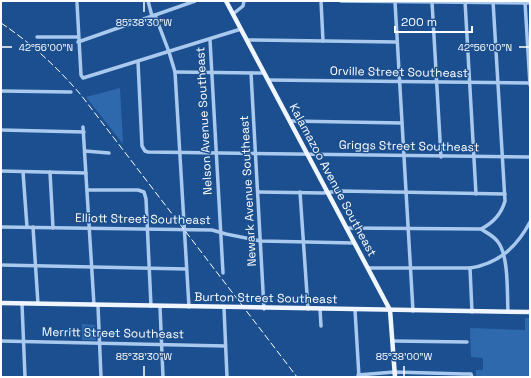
<svg xmlns="http://www.w3.org/2000/svg" width="531" height="378" viewBox="0 0 531 378" font-family="'Space Grotesk',sans-serif">
<style>
.green{fill:#2e69ad}
.lines{fill:none;stroke-linecap:round;stroke-linejoin:round}
.minor{stroke:#a9c9ee;stroke-width:3.5}
.major{stroke:#f0f6ff;stroke-width:4.5}
.rail{stroke:#fff;stroke-width:1;stroke-dasharray:7 3;stroke-linecap:butt}
.ticks{fill:none;stroke:#fff;stroke-width:1.5}
.labels{text-anchor:middle;dominant-baseline:central;stroke-width:3;stroke-linejoin:round;paint-order:stroke}
.street-label{font-size:12px;fill:#fff;stroke:#1b4f8f}
.ticks-label{font-size:10px;text-anchor:middle;fill:#fff;stroke:#1b4f8f;stroke-width:3;stroke-linejoin:round;paint-order:stroke}
</style>
<rect width="100%" height="100%" fill="#1b4f8f"/>
<g class="green">
<path d="M120,88L123,144L86,97Z"/>
<path d="M525,318H530V377H476V370H483V358L471,357L470,328L525,330Z"/>
<path d="M82,324L95,325L96,340H82Z"/>
</g>
<g class="lines">
<g class="minor">
<path d="M148,1L152,16"/>
<path d="M321,1L323,41"/>
<path d="M341,1L530,3"/>
<path d="M465,1L476,194"/>
<path d="M395,2L413,311"/>
<path d="M432,2L441,157"/>
<path d="M525,2L530,85"/>
<path d="M77,3L81,75L83,78L241,29"/>
<path d="M233,14L243,6L244,1"/>
<path d="M155,15L169,52L175,72L189,307"/>
<path d="M37,37H78"/>
<path d="M210,40L223,273"/>
<path d="M247,40L397,42"/>
<path d="M78,42L195,1"/>
<path d="M138,62L142,146L145,151L148,152L530,157"/>
<path d="M175,72L264,73"/>
<path d="M251,73L264,309"/>
<path d="M268,80L530,83"/>
<path d="M1,91L71,92"/>
<path d="M290,121L402,123"/>
<path d="M83,127L94,305"/>
<path d="M1,130L84,132"/>
<path d="M85,151L109,153"/>
<path d="M1,171L86,173"/>
<path d="M23,172L27,227"/>
<path d="M50,172L53,228"/>
<path d="M88,190H138L144,192L146,199L151,306"/>
<path d="M258,192L323,193L340,191L505,194"/>
<path d="M300,192L308,309"/>
<path d="M1,227L212,230L226,234L261,241L354,243"/>
<path d="M33,227L38,304"/>
<path d="M346,228L481,229C487,233 494,236 498,242C509,256 507,294 508,312"/>
<path d="M481,229C493,223 501,215 505,201L493,1"/>
<path d="M1,265L186,269"/>
<path d="M368,268H470C498,264 517,247 530,222"/>
<path d="M470,268L472,312"/>
<path d="M22,304L25,377"/>
<path d="M98,306L101,377"/>
<path d="M160,307L163,377"/>
<path d="M224,308L227,377"/>
<path d="M320,309L321,326"/>
<path d="M355,310L359,377"/>
<path d="M1,341L225,346"/>
<path d="M392,341L467,342"/>
<path d="M358,375L394,372L464,374H471L472,377"/>
</g>
<g class="major">
<path d="M226,1L390,310L395,377"/>
<path d="M1,303L530,312"/>
</g>
<path class="rail" d="M1,23C31,43 57,67 81,95L297,377"/>
</g>
<path class="ticks" d="M144,2V12M2,47H12M519,47H529M144,366V376M404,366V376"/>
<g class="labels">
<g class="street-label">
<text transform="translate(399 72) rotate(1)">Orville Street Southeast</text>
<text transform="translate(204 121) rotate(-93)">Nelson Avenue Southeast</text>
<text transform="translate(409 146) rotate(1)">Griggs Street Southeast</text>
<text transform="translate(333 180) rotate(62)">Kalamazoo Avenue Southeast</text>
<text transform="translate(248 191) rotate(-93)">Newark Avenue Southeast</text>
<text transform="translate(143 219) rotate(1)">Elliott Street Southeast</text>
<text transform="translate(266 298) rotate(1)">Burton Street Southeast</text>
<text transform="translate(113 333) rotate(1)">Merritt Street Southeast</text>
</g>
</g>
<g class="ticks-label">
<text x="144" y="26">85°38'30"W</text>
<text x="46" y="51">42°56'00"N</text>
<text x="485" y="51">42°56'00"N</text>
<text x="144" y="360">85°38'30"W</text>
<text x="404" y="360">85°38'00"W</text>
</g>
<rect width="531" height="378" fill="none" stroke="#ffffff" stroke-width="4"/>
<path d="M395 26v6h77v-6" fill="none" stroke="#ffffff" stroke-width="2"/>
<text x="401" y="26" font-size="12" fill="#ffffff" stroke="#1b4f8f" stroke-width="3" paint-order="stroke">200 m</text>
</svg>
